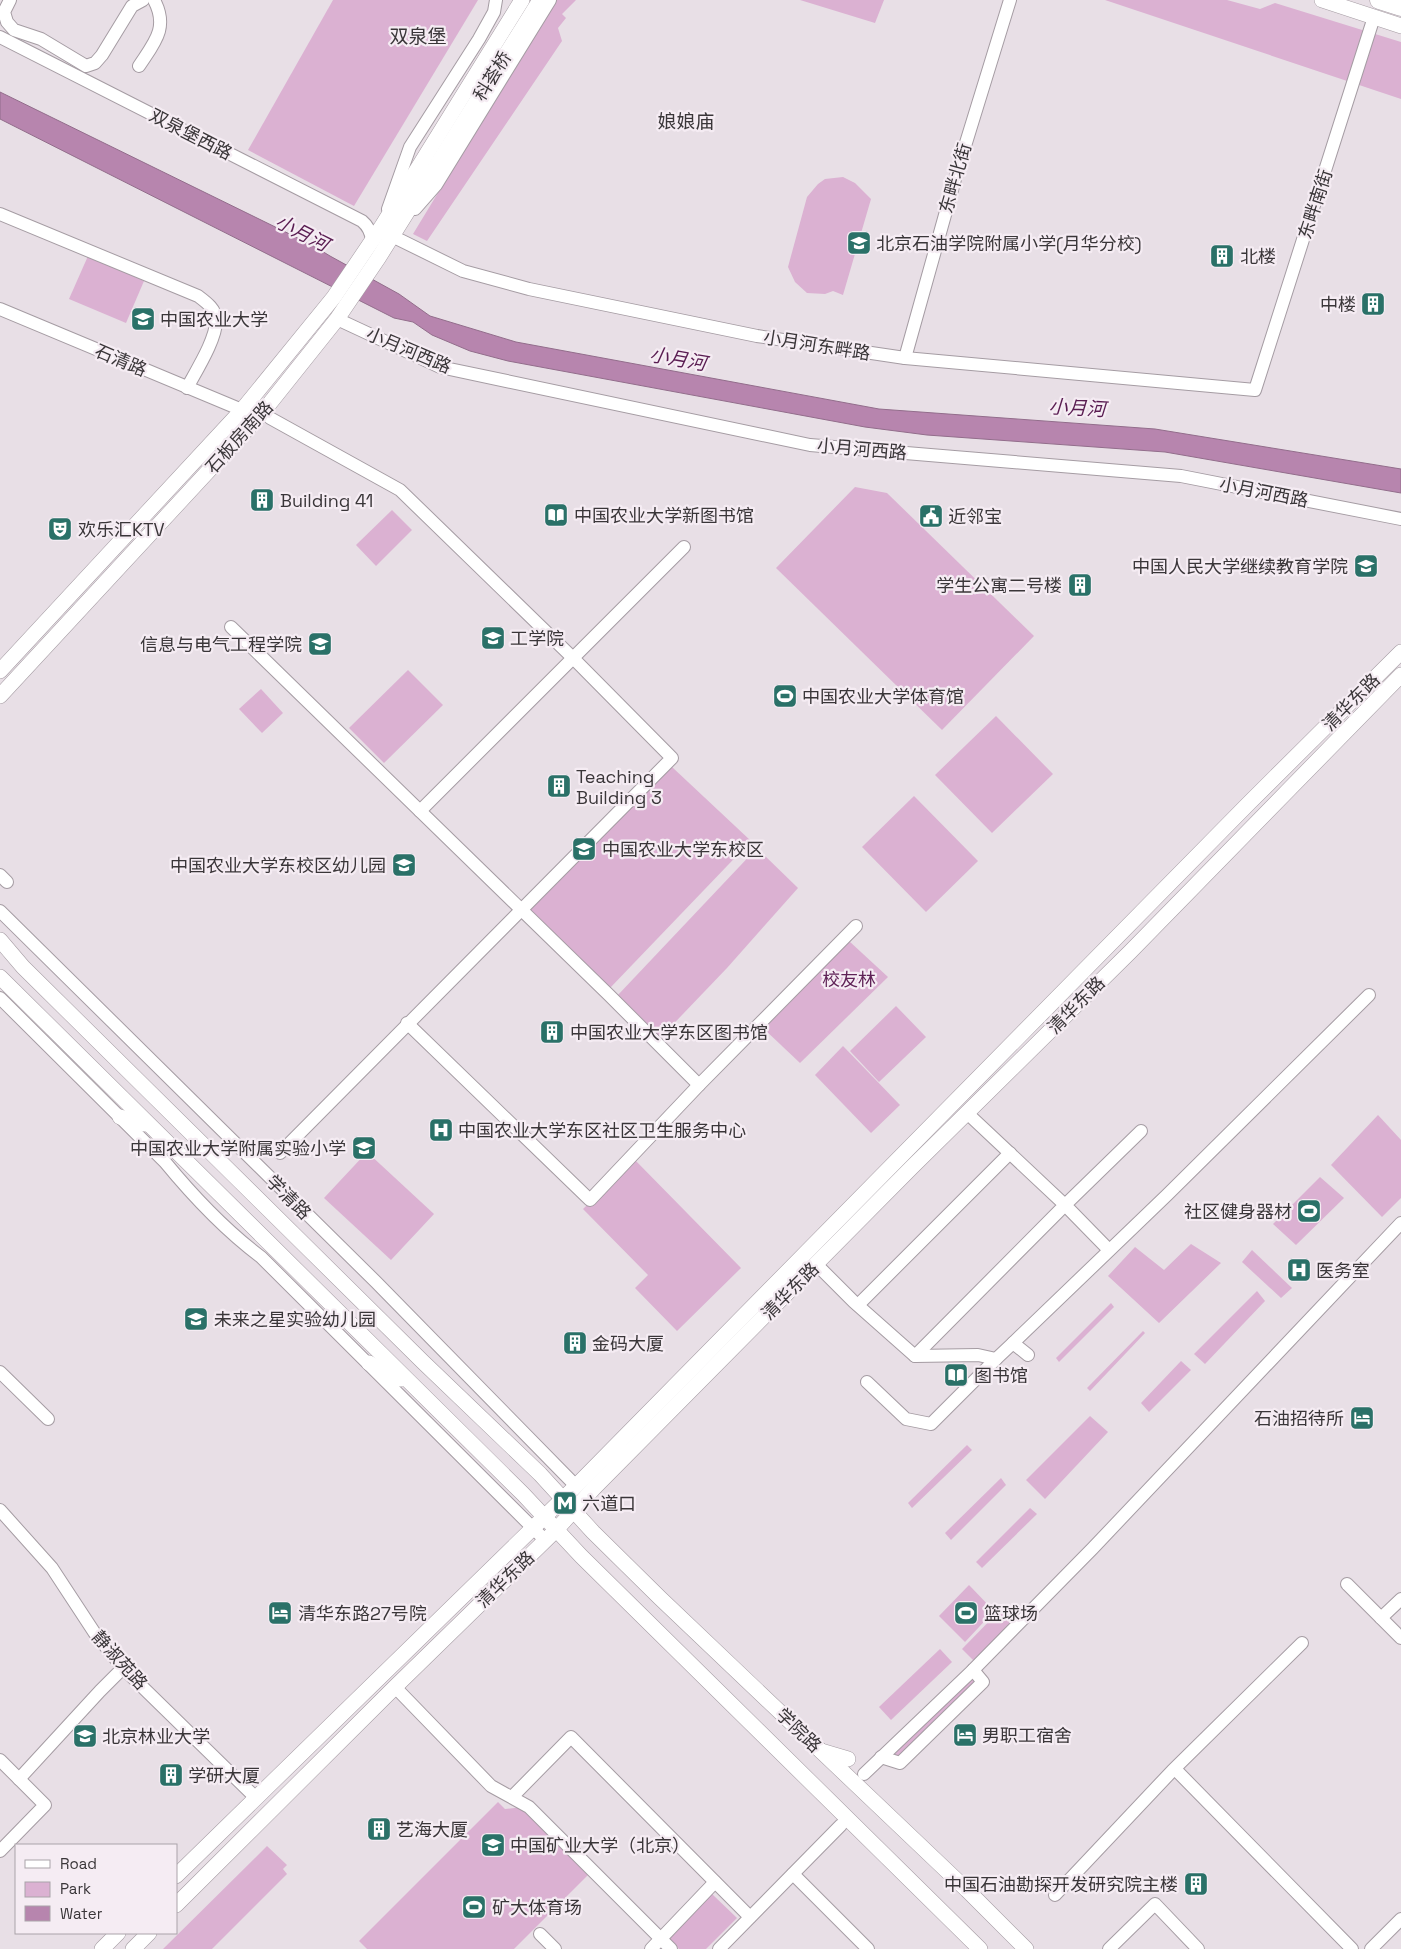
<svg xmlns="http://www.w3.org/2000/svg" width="1401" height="1949" viewBox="0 0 1401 1949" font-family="'Space Grotesk','Noto Sans SC',sans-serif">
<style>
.green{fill:#dbb1d2}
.water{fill:#b785ae;stroke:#926d8b}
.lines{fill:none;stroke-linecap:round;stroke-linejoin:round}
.minor-casing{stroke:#a59ca3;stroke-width:14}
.major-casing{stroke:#a59ca3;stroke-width:16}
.highway-casing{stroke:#a59ca3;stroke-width:19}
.minor{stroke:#fff;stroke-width:12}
.major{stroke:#fff;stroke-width:15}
.highway{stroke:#fff;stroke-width:18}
.labels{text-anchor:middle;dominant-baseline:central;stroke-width:4.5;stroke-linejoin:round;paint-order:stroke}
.street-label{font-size:18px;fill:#3a3639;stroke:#f5ecf3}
.poi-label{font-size:18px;fill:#3a3639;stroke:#f5ecf3;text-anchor:start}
.park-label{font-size:18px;fill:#602357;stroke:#f5ecf3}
.neighbourhood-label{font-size:19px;fill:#3a3639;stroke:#f5ecf3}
.water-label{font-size:19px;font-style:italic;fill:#591c51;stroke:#f5ecf3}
</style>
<rect width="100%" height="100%" fill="#e8dfe6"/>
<g class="green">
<path d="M333,0H478L354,206L248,150Z"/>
<path d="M555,0H576L562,14L566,18L558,28L562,41L427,241L413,234Z"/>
<path d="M800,0H884L875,23Z"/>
<path d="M1105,0H1227L1260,9L1275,3L1401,42V99Z"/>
<path d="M843,177L855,183L871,199L843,295L833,291L825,294L807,293L795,282L788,267L807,197L818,184L825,179Z"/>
<path d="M88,256L144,281L126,323L69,299Z"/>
<path d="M855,487L887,493L1034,636L942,730L776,568Z"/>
<path d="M392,510L412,530L376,566L356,545Z"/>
<path d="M408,670L443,705L384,763L349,728Z"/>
<path d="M261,689L283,713L262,733L239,709Z"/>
<path d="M996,716L1053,774L992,833L935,775Z"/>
<path d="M672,767L751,841L610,988L530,910Z"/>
<path d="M914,796L978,861L926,912L862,847Z"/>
<path d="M757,848L798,888L727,968L660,1038L617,996Z"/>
<path d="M849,941L888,977L800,1063L763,1028Z"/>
<path d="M896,1006L926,1037L879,1082L850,1051Z"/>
<path d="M843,1046L900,1105L871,1133L815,1075Z"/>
<path d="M1378,1115L1401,1140V1198L1382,1217L1331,1165Z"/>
<path d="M367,1152L434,1214L391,1260L324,1198Z"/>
<path d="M634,1159L741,1268L677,1331L635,1288L648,1275L583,1209Z"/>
<path d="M1320,1177L1344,1198L1296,1245L1273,1224Z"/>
<path d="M1191,1244L1221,1263L1159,1323L1108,1276L1135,1247L1164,1270Z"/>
<path d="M1252,1250L1292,1288L1281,1298L1242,1262Z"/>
<path d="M1257,1291L1265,1301L1205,1364L1194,1354Z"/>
<path d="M1111,1303L1114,1307L1059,1362L1056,1358Z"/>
<path d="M1143,1331L1145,1333L1090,1391L1087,1388Z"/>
<path d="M1181,1361L1191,1370L1149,1412L1141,1403Z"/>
<path d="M1090,1416L1108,1432L1045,1499L1026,1480Z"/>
<path d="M967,1445L972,1450L912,1508L908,1503Z"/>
<path d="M1001,1478L1006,1485L951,1540L945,1533Z"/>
<path d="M1030,1508L1037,1514L982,1568L976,1562Z"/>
<path d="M969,1585L994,1611L965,1642L939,1616Z"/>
<path d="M1003,1607L1018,1621L977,1664L962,1649Z"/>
<path d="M940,1649L952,1662L891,1720L879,1707Z"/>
<path d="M972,1674L981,1682L896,1762L889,1754Z"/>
<path d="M498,1802L505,1809L523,1807L589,1874L514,1949H367L359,1941Z"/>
<path d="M267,1846L287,1865L283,1869L287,1874L212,1949H163Z"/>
<path d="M712,1894L737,1918L706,1949H679L668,1938Z"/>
</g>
<path class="water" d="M0,92L312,245L330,256L399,294L430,316L516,342L879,409L1155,429L1401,469V493L1165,452L927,435L865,427L508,361L470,351L432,335L413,322L394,318L0,119Z"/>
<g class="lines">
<defs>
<g id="minor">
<path d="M10,0L4,12L7,22L14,30L41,39L86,66L95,63L102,55L132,6L143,0"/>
<path d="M0,37L362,221C368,226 371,232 372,240"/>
<path d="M139,66C154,43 169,28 154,0"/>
<path d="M388,209L410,147L479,39L494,12L496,0"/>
<path d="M415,209L436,185L550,0"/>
<path d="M0,214L198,296C206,302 216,309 216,320C217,338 196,371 187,388"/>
<path d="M392,236L463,271L529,289L757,336L905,358L1255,390L1374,17"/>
<path d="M0,309L242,410"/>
<path d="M337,319L440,367L810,445L1181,476L1401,519"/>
<path d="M905,358L957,172L1010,0"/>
<path d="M270,418L400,490L573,658L672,758L280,1153"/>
<path d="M231,627L609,995L699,1085"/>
<path d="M420,811L684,547"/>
<path d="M0,875L7,882"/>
<path d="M0,911L376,1282L576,1486"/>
<path d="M0,998L165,1162C193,1196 225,1230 261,1257L545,1540"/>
<path d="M407,1023L590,1200L699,1085L856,926"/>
<path d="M1109,1250L1065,1205L1141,1131"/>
<path d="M816,1264L854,1302L915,1356L978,1355L996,1359L1013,1343L1028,1355"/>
<path d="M858,1305L1010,1153"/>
<path d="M1013,1343L1167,1195L1369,995"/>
<path d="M915,1356L1065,1205L967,1113"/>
<path d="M0,1372L48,1419"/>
<path d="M867,1382L906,1419L931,1424L996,1359"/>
<path d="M0,1510L52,1568L94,1632L123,1668L256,1798"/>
<path d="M1347,1584L1401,1638"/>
<path d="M1381,1618L1401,1599"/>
<path d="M395,1687L491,1786L529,1807L671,1949"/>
<path d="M881,1757L900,1763L983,1682L973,1670"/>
<path d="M0,1760L45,1805L0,1851"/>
<path d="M1175,1769L1352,1949"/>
<path d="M864,1774L973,1670L1093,1548L1401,1223"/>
<path d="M19,1779L100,1691L123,1668"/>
<path d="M513,1796L571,1737L750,1917"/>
<path d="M793,1874L868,1949"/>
<path d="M1055,1895L1172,1771L1302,1643"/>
<path d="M540,1934L555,1949"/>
<path d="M651,1949L715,1882"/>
<path d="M719,1949L841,1825"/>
<path d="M1109,1949L1155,1904L1198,1949"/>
<path d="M1371,1949L1401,1919"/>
</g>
<g id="major">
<path d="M1322,0L1401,26"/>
<path d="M0,671L242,410L334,297L382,226L522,0"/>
<path d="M0,696L262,413L337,319L379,257L540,0"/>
<path d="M0,940L23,967L423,1362L540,1474L593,1532L660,1598L967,1890L1026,1949"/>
<path d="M0,977L523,1494L581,1556L980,1949"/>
<path d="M120,1117L145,1124"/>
<path d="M369,1363L386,1373L401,1379"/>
<path d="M821,1751L848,1759"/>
<path d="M176,1876L576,1486L1249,803L1401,652"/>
<path d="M176,1905L395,1687L556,1530L594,1488L912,1167L1130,952L1401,675"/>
<path d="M102,1949L118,1933"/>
<path d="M133,1949L149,1933"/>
</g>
<path id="highway" d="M1379,0L1401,7"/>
</defs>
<use href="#minor" class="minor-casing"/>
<use href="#major" class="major-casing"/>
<use href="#highway" class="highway-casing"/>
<use href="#minor" class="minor"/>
<use href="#major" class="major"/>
<use href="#highway" class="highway"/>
</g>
<defs>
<symbol id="school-square" viewBox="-11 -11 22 22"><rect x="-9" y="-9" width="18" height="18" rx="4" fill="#2a7168" stroke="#f5ecf3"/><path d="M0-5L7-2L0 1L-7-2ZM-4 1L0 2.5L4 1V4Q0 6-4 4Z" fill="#fff"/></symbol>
<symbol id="building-square" viewBox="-11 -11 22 22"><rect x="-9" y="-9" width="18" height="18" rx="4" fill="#2a7168" stroke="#f5ecf3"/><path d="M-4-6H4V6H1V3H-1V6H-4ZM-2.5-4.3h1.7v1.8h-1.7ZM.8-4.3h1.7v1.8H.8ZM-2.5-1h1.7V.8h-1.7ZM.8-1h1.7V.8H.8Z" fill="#fff"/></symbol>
<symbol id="university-square" viewBox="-11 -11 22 22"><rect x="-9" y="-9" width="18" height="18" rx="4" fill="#2a7168" stroke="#f5ecf3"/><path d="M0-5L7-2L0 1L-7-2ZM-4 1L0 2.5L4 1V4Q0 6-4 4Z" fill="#fff"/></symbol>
<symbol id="library-square" viewBox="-11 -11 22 22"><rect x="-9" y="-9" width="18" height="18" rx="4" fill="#2a7168" stroke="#f5ecf3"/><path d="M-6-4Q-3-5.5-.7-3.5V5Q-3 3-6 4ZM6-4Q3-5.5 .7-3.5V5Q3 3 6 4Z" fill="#fff"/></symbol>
<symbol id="civic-square" viewBox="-11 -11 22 22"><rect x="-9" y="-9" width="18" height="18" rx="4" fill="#2a7168" stroke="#f5ecf3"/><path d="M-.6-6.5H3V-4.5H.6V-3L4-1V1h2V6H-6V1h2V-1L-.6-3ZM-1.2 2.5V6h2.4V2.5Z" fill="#fff"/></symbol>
<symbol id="theatre-square" viewBox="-11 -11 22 22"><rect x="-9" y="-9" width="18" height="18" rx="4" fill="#2a7168" stroke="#f5ecf3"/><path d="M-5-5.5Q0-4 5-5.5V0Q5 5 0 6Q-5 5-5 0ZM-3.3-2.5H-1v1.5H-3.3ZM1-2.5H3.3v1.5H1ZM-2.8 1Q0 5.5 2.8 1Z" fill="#fff"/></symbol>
<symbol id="stadium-square" viewBox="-11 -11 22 22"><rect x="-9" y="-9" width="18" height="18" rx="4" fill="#2a7168" stroke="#f5ecf3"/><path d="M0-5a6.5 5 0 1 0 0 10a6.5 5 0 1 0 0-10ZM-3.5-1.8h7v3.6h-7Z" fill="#fff"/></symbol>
<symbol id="hospital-square" viewBox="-11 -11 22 22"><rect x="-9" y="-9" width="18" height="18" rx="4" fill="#2a7168" stroke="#f5ecf3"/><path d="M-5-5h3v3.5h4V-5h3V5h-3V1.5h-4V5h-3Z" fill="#fff"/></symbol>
<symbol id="hotel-square" viewBox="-11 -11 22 22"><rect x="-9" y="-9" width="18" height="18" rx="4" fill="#2a7168" stroke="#f5ecf3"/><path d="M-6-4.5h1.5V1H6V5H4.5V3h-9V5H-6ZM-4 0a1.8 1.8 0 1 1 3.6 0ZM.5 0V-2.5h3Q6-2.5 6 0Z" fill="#fff"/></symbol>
<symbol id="metro-square" viewBox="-11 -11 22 22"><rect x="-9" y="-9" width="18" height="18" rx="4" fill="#2a7168" stroke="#f5ecf3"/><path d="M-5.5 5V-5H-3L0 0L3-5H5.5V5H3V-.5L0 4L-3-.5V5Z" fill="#fff"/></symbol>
</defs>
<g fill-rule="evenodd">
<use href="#school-square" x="845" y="229" width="28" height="28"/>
<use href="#building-square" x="1208" y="242" width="28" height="28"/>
<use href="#building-square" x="1359" y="290" width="28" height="28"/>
<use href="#university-square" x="129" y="305" width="28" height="28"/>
<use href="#building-square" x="248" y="486" width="28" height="28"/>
<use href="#library-square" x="542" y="501" width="28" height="28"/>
<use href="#civic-square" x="917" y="502" width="28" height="28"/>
<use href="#theatre-square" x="46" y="515" width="28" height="28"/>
<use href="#university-square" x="1352" y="552" width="28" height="28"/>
<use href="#building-square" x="1066" y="571" width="28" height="28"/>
<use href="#university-square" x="479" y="624" width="28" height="28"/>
<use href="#university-square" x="306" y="630" width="28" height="28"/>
<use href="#stadium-square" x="771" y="682" width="28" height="28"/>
<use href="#building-square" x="545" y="772" width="28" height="28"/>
<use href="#university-square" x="570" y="835" width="28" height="28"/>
<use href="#school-square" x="390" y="851" width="28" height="28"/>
<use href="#building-square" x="538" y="1018" width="28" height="28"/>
<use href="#hospital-square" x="427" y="1116" width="28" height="28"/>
<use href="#school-square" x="350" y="1134" width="28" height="28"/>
<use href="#stadium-square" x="1295" y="1197" width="28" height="28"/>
<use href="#hospital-square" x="1285" y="1256" width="28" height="28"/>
<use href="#school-square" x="182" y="1305" width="28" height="28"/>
<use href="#building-square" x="561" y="1329" width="28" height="28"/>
<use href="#library-square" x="942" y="1361" width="28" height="28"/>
<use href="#hotel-square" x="1348" y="1404" width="28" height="28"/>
<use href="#metro-square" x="551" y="1489" width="28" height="28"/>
<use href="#hotel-square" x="266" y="1599" width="28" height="28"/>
<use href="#stadium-square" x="952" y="1599" width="28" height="28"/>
<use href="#hotel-square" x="951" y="1721" width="28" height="28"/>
<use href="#university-square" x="71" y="1722" width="28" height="28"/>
<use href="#building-square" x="157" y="1761" width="28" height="28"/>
<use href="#building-square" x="365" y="1815" width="28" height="28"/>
<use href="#university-square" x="479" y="1831" width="28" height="28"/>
<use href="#building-square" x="1182" y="1870" width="28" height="28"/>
<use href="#stadium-square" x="460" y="1893" width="28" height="28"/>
</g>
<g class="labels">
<g class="street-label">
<text transform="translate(492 76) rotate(-58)">科荟桥</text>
<text transform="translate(191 134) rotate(27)">双泉堡西路</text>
<text transform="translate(955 178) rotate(-74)">东畔北街</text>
<text transform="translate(1315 204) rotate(-72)">东畔南街</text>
<text transform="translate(817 345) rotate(9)">小月河东畔路</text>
<text transform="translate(409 350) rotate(23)">小月河西路</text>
<text transform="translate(121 360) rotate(23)">石清路</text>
<text transform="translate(239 437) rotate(-48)">石板房南路</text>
<text transform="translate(862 449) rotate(5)">小月河西路</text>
<text transform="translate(1264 492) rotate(11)">小月河西路</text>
<text transform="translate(1351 702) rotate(-45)">清华东路</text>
<text transform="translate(1076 1005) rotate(-45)">清华东路</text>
<text transform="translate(289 1197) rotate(45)">学清路</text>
<text transform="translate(790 1291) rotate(-45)">清华东路</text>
<text transform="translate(505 1579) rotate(-44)">清华东路</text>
<text transform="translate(120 1660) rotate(48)">静淑苑路</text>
<text transform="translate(799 1730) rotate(44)">学院路</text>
</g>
<g class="poi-label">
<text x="876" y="243">北京石油学院附属小学(月华分校)</text>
<text x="1240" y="256">北楼</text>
<text x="1356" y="304" text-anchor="end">中楼</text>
<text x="160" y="319">中国农业大学</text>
<text x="280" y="500">Building 41</text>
<text x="574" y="515">中国农业大学新图书馆</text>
<text x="948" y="516">近邻宝</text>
<text x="78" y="529">欢乐汇KTV</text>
<text x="1348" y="566" text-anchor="end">中国人民大学继续教育学院</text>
<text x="1062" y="585" text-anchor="end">学生公寓二号楼</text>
<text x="510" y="638">工学院</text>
<text x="302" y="644" text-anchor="end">信息与电气工程学院</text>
<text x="802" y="696">中国农业大学体育馆</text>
<text x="576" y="776">Teaching<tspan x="576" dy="21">Building 3</tspan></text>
<text x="602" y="849">中国农业大学东校区</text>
<text x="386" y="865" text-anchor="end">中国农业大学东校区幼儿园</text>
<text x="570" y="1032">中国农业大学东区图书馆</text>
<text x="458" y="1130">中国农业大学东区社区卫生服务中心</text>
<text x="346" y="1148" text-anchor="end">中国农业大学附属实验小学</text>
<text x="1292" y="1211" text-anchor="end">社区健身器材</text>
<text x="1316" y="1270">医务室</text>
<text x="214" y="1319">未来之星实验幼儿园</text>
<text x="592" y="1343">金码大厦</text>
<text x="974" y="1375">图书馆</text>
<text x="1344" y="1418" text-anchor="end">石油招待所</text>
<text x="582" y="1503">六道口</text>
<text x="298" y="1613">清华东路27号院</text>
<text x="984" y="1613">篮球场</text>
<text x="982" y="1735">男职工宿舍</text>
<text x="102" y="1736">北京林业大学</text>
<text x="188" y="1775">学研大厦</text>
<text x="396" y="1829">艺海大厦</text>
<text x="510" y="1845">中国矿业大学（北京）</text>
<text x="1178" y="1884" text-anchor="end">中国石油勘探开发研究院主楼</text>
<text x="492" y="1907">矿大体育场</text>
</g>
<g class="park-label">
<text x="849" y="979">校友林</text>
</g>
<g class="neighbourhood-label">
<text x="418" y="36">双泉堡</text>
<text x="686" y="121">娘娘庙</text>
</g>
<g class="water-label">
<text transform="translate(302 233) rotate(27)">小月河</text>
<text transform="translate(678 359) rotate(10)">小月河</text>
<text transform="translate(1077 408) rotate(3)">小月河</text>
</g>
</g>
<rect x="15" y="1844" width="162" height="90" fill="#f5ecf3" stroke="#aaa3a9"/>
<rect x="25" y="1860" width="25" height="8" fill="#ffffff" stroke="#aaa3a9"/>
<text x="60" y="1869" font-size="15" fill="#3a3639">Road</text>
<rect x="25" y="1882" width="25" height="15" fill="#dbb1d2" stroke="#aaa3a9"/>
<text x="60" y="1894" font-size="15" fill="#3a3639">Park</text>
<rect x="25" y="1906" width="25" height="15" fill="#b785ae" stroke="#aaa3a9"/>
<text x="60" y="1919" font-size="15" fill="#3a3639">Water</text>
</svg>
